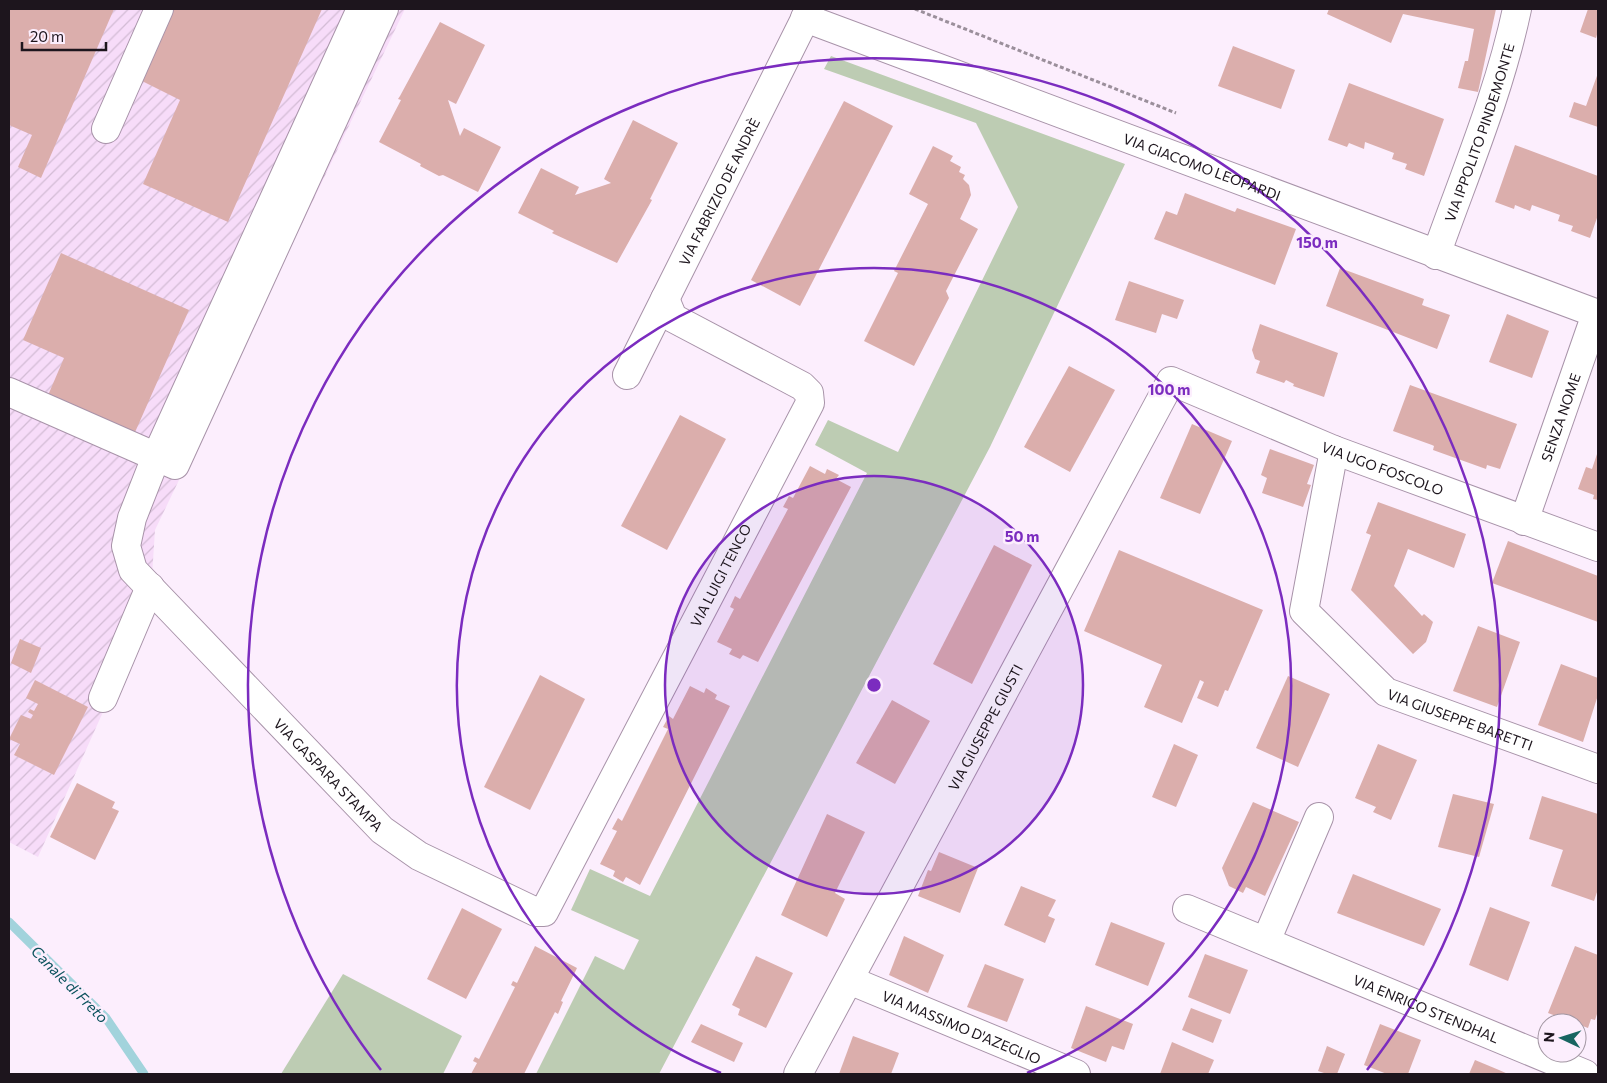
<svg xmlns="http://www.w3.org/2000/svg" width="1607" height="1083" viewBox="0 0 1607 1083" font-family="Commissioner,sans-serif">
<style>
.industrial{fill:url(#industrial-furrows)}
.park{fill:#bdccb3}
.lines{fill:none;stroke-linecap:round;stroke-linejoin:round}
.stream{stroke:#a2d3dc;stroke-width:9}
.building{fill:#dbaeac}
.minor-casing{stroke:#a893a9;stroke-width:30}
.path{stroke:#9b8f9b;stroke-width:3;stroke-dasharray:4 2.5;stroke-linecap:butt}
.minor{stroke:#fff;stroke-width:28}
.ring{fill:none;stroke:#7b2cbf;stroke-width:2.5}
.labels{text-anchor:middle;dominant-baseline:central;stroke-width:5;stroke-linejoin:round;paint-order:stroke}
.street-label{font-size:14px;fill:#1d151d;stroke:#fceefd}
.water-label{font-size:15px;font-style:italic;fill:#0b525d;stroke:#fceefd}
.centre{fill:#7b2cbf;stroke:#fceefd;stroke-width:2.5}
.ring-label{font-size:15px;text-anchor:middle;font-weight:bold;fill:#7b2cbf;stroke:#fceefd;stroke-width:5;stroke-linejoin:round;paint-order:stroke}
</style>
<defs>
<pattern id="industrial-furrows" width="10" height="10" patternUnits="userSpaceOnUse" patternTransform="scale(1.25)"><rect width="10" height="10" fill="#f7dcf9"/><path d="M-1 1l2-2M0 10L10 0M9 11l2-2" fill="none" stroke="#d3bcd5"/></pattern>
</defs>
<rect width="100%" height="100%" fill="#fceefd"/>
<path class="industrial" d="M9,9H405L155,530L150,607L38,857L9,842Z"/>
<g class="park">
<path d="M831,56L1125,164L990,447L659,1074H536L595,956L624,970L639,940L571,910L590,869L650,896L867,473L815,445L828,420L898,452L1018,207L976,123L824,69Z"/>
<path d="M343,974L462,1036L443,1074H281Z"/>
</g>
<g class="lines">
<path class="stream" d="M9,922L106,1018L144,1074"/>
</g>
<g class="building">
<path d="M9,9H114L41,178L18,167L32,135L9,125Z"/>
<path d="M168,9H322L228,222L143,184L180,100L138,79Z"/>
<path d="M1329,9H1496L1478,92L1458,88L1465,61H1468L1474,29L1403,14L1391,43L1327,14Z"/>
<path d="M1588,9H1598V31L1596,38L1580,32Z"/>
<path d="M440,22L485,45L456,104L448,100L460,136L464,128L501,147L478,192L443,175L439,176L420,166L421,164L379,142L401,100L398,99L400,96Z"/>
<path d="M1233,46L1295,70L1281,109L1218,86Z"/>
<path d="M1598,73V127L1569,117L1574,102L1586,106Z"/>
<path d="M1349,83L1444,119L1424,176L1405,169L1407,164L1392,159L1394,153L1365,142L1364,149L1349,143L1347,147L1328,140Z"/>
<path d="M844,101L893,126L800,306L751,280Z"/>
<path d="M633,120L678,143L650,199L652,200L617,263L554,234L552,233L554,231L518,213L541,168L579,187L575,195L611,183L604,179Z"/>
<path d="M1515,145L1598,176V215L1590,238L1571,231L1573,226L1558,221L1560,215L1532,205L1530,211L1515,205L1514,209L1495,202Z"/>
<path d="M933,146L953,156L950,161L961,167L959,172L965,175L963,179L969,185L971,195L960,219L978,229L946,291L949,298L914,366L864,341L898,273L894,271L928,204L909,194Z"/>
<path d="M1185,193L1235,212L1237,208L1296,229L1275,285L1154,239L1166,211L1177,215Z"/>
<path d="M61,253L189,310L132,439L46,400L64,358L23,340Z"/>
<path d="M1340,268L1424,299L1422,305L1450,315L1437,349L1326,306Z"/>
<path d="M1129,281L1184,300L1177,319L1162,314L1156,333L1115,320Z"/>
<path d="M1507,314L1549,331L1532,378L1489,362Z"/>
<path d="M1260,324L1338,353L1324,397L1293,386L1294,384L1286,380L1284,383L1256,373L1260,361L1255,359L1252,350Z"/>
<path d="M1069,366L1115,390L1070,472L1024,447Z"/>
<path d="M1410,385L1517,424L1500,469L1487,465L1486,469L1433,450L1434,446L1432,445L1393,431Z"/>
<path d="M680,415L726,439L667,550L621,526Z"/>
<path d="M1192,424L1232,441L1200,514L1160,498Z"/>
<path d="M1270,449L1314,465L1307,484L1311,485L1303,507L1262,493L1267,478L1261,475Z"/>
<path d="M1598,451V500L1593,499L1594,495L1578,489L1586,467L1592,469Z"/>
<path d="M810,466L825,474L827,469L839,475L836,479L851,487L758,662L743,655L740,659L729,654L732,649L717,642L734,609L730,607L735,596L740,599L788,509L783,507L789,496L793,498Z"/>
<path d="M1378,502L1466,534L1454,568L1408,549L1394,586L1422,616L1424,614L1433,622L1426,642L1413,654L1351,590L1371,535L1366,533Z"/>
<path d="M1508,541L1598,576V622L1492,583Z"/>
<path d="M994,545L1032,565L972,684L933,664Z"/>
<path d="M1119,550L1263,610L1228,691L1225,690L1218,707L1197,698L1204,682L1200,680L1182,723L1144,707L1162,665L1084,631Z"/>
<path d="M1478,626L1520,642L1497,707L1453,691Z"/>
<path d="M20,639L41,648L31,673L11,663Z"/>
<path d="M1561,664L1598,678V695L1583,742L1538,725Z"/>
<path d="M540,675L585,699L530,810L484,787Z"/>
<path d="M1288,676L1330,694L1298,767L1256,748Z"/>
<path d="M35,680L88,707L54,775L14,755L20,744L9,739L21,715L31,719L33,715L28,712L30,709L34,711L38,704L26,698Z"/>
<path d="M690,686L704,693L706,688L717,695L715,699L730,706L640,885L626,877L623,882L613,876L615,871L600,864L617,831L612,829L618,818L622,821L668,729L663,727L669,716L673,719Z"/>
<path d="M892,700L930,721L895,784L856,763Z"/>
<path d="M1174,744L1198,755L1176,807L1152,797Z"/>
<path d="M1378,744L1417,760L1391,820L1373,812L1376,807L1355,798Z"/>
<path d="M77,783L115,802L112,808L119,811L95,860L50,837Z"/>
<path d="M1453,794L1494,804L1479,857L1438,847Z"/>
<path d="M1542,796L1598,814V889L1594,901L1551,886L1563,850L1529,839Z"/>
<path d="M1253,802L1299,822L1265,896L1246,887L1243,893L1229,886L1222,868Z"/>
<path d="M827,814L865,832L835,893L845,899L827,937L781,915Z"/>
<path d="M939,852L978,868L960,913L918,896L928,870L931,871Z"/>
<path d="M1353,874L1441,909L1424,946L1337,913Z"/>
<path d="M1021,886L1056,900L1048,916L1055,919L1045,943L1004,925Z"/>
<path d="M1490,907L1530,922L1508,981L1469,965Z"/>
<path d="M462,908L502,929L466,999L427,979Z"/>
<path d="M1111,922L1165,943L1148,986L1095,965Z"/>
<path d="M904,936L944,955L928,993L889,975Z"/>
<path d="M535,946L577,968L561,1001L563,1002L558,1014L555,1012L524,1074H471L477,1063L473,1061L475,1057L479,1059L515,987L511,985L513,981L517,983Z"/>
<path d="M1575,946L1598,955V1011L1595,1020L1591,1019L1588,1028L1548,1013Z"/>
<path d="M1205,954L1248,970L1230,1014L1188,997Z"/>
<path d="M756,956L793,973L766,1028L738,1015L740,1009L732,1005Z"/>
<path d="M985,964L1024,979L1007,1022L967,1007Z"/>
<path d="M1086,1006L1133,1024L1124,1050L1112,1046L1106,1062L1071,1048Z"/>
<path d="M1191,1008L1222,1020L1213,1043L1182,1030Z"/>
<path d="M701,1024L743,1043L734,1062L691,1042Z"/>
<path d="M1380,1024L1421,1040L1408,1074H1387L1364,1065Z"/>
<path d="M853,1036L899,1053L891,1074H839Z"/>
<path d="M1172,1042L1214,1060L1208,1074H1160Z"/>
<path d="M1327,1046L1345,1054L1337,1074H1327L1318,1071Z"/>
<path d="M1475,1060L1499,1070L1508,1074H1469Z"/>
</g>
<g class="lines">
<defs>
<g id="minor">
<path id="s1" d="M361,9L156,457L132,518L126,546L133,570L382,830L419,856L536,912H544L810,403L809,393L802,386L673,318L665,299"/>
<path id="s2" d="M805,18L1598,314"/>
<path d="M106,129L159,9"/>
<path id="s3" d="M1436,255C1465,173 1499,94 1517,9"/>
<path id="s4" d="M627,375L810,9"/>
<path d="M9,392L175,465L384,9"/>
<path id="s5" d="M1334,450L1304,611L1386,692L1598,769"/>
<path id="s6" d="M1524,521L1596,314"/>
<path d="M103,698L150,587"/>
<path id="s7" d="M1187,909L1585,1074"/>
<path d="M1266,941L1319,817"/>
<path id="s8" d="M849,980L1076,1074"/>
<path id="s9" d="M798,1074L1171,381L1334,450L1598,547"/>
</g>
</defs>
<use href="#minor" class="minor-casing"/>
<path class="path" d="M915,9L1176,113"/>
<use href="#minor" class="minor"/>
</g>
<circle cx="874" cy="685" r="209" fill="#7b2cbf" fill-opacity=".12"/>
<g class="ring">
<circle cx="874" cy="685" r="209"/>
<path d="M721 1073A417 417 0 1 1 1027 1073"/>
<path d="M381 1070A626 626 0 1 1 1367 1070"/>
</g>
<g class="labels">
<g class="street-label">
<text stroke="none"><textPath href="#s3" startOffset="130">VIA IPPOLITO PINDEMONTE</textPath></text>
<text stroke="none"><textPath href="#s2" startOffset="424">VIA GIACOMO LEOPARDI</textPath></text>
<text stroke="none"><textPath href="#s4" startOffset="205">VIA FABRIZIO DE ANDRÈ</textPath></text>
<text stroke="none"><textPath href="#s6" startOffset="110">SENZA NOME</textPath></text>
<text stroke="none"><textPath href="#s9" startOffset="1016">VIA UGO FOSCOLO</textPath></text>
<text stroke="none"><textPath href="#s1" startOffset="1535">VIA LUIGI TENCO</textPath></text>
<text stroke="none"><textPath href="#s5" startOffset="358">VIA GIUSEPPE BARETTI</textPath></text>
<text stroke="none"><textPath href="#s9" startOffset="394">VIA GIUSEPPE GIUSTI</textPath></text>
<text stroke="none"><textPath href="#s1" startOffset="895">VIA GASPARA STAMPA</textPath></text>
<text stroke="none"><textPath href="#s7" startOffset="259">VIA ENRICO STENDHAL</textPath></text>
<text stroke="none"><textPath href="#s8" startOffset="122">VIA MASSIMO D'AZEGLIO</textPath></text>
</g>
<g class="water-label">
<text transform="translate(70 984) rotate(45)">Canale di Freto</text>
</g>
</g>
<circle cx="874" cy="685" r="8" class="centre"/>
<g class="ring-label">
<text x="1317" y="248">150 m</text>
<text x="1169" y="395">100 m</text>
<text x="1022" y="542">50 m</text>
</g>
<rect width="1607" height="1083" fill="none" stroke="#1d151d" stroke-width="20"/>
<g transform="translate(1562 1038) rotate(274)"><circle r="24" fill="#fceefd" stroke="#a397a3"/>
<path d="M0-4L9 19L0 12L-9 19Z" fill="#186561"/>
<text y="-8" font-size="14" font-weight="bold" text-anchor="middle" fill="#1d151d">N</text>
</g>
<path d="M22 42v8h84v-8" fill="none" stroke="#1d151d" stroke-width="2.5"/>
<text x="30" y="42" font-size="15" fill="#1d151d" stroke="#fceefd" stroke-width="4" paint-order="stroke">20 m</text>
</svg>
